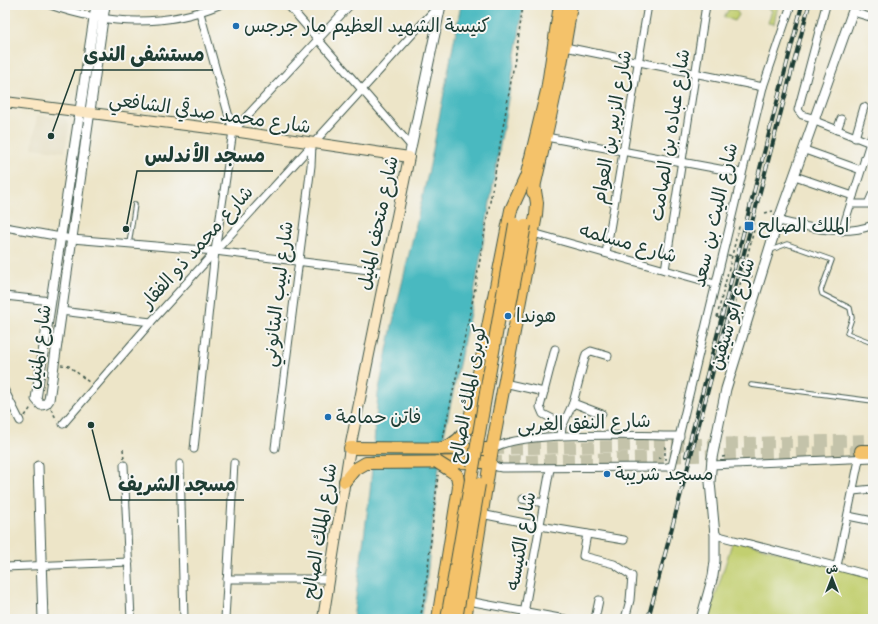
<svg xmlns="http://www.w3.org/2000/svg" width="878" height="624" viewBox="0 0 878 624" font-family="Caveat,'Playpen Sans Arabic',sans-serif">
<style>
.built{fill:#e1d8b7}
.green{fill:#c2cf70;stroke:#708652}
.water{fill:#49b9c0;stroke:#347b7a}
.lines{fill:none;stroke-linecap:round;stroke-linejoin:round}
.trunk-tunnel{stroke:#c4c3aa;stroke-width:12;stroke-dasharray:12 6;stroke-linecap:butt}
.service-casing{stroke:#3e564a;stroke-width:5.5}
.minor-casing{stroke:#3e564a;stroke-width:9}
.tertiary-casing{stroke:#3e564a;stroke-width:11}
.secondary-casing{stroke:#3e564a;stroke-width:12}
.trunk-casing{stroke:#3e564a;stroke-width:14}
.path{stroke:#3e564a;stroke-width:1.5;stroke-dasharray:3 3;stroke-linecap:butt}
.service{stroke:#fff;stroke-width:3.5}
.minor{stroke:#fff;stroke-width:7}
.tertiary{stroke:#fff;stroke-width:9}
.secondary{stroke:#fbe7c3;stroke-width:10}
.trunk{stroke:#f4c26a;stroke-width:12}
.rail-casing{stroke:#1f3d34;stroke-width:4}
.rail{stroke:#f6f6f2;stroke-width:2.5;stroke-dasharray:8;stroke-linecap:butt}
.trunk-bridge-casing{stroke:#3e564a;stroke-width:14;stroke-linecap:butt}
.path-bridge{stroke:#3e564a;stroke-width:1.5;stroke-dasharray:3 3;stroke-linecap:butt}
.trunk-bridge{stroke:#f4c26a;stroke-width:12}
.poi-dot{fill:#1f6fb2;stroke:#f6f6f2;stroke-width:1.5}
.labels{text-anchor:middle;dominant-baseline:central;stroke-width:4;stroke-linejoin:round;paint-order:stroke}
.poi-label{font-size:19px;fill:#1f3d34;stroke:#f6f6f2;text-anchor:start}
.street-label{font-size:19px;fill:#1f3d34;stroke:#f6f6f2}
.leader{fill:none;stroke:#1f3d34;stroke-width:1.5}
.callout-dot{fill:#1f3d34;stroke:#f6f6f2;stroke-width:1.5}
.callout-label{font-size:20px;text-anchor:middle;font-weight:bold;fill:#1f3d34;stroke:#f6f6f2;stroke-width:4;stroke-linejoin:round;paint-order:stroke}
</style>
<rect width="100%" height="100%" fill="#f6f6f2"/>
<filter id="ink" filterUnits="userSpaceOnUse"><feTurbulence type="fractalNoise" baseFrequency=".025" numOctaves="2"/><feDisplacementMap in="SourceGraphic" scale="8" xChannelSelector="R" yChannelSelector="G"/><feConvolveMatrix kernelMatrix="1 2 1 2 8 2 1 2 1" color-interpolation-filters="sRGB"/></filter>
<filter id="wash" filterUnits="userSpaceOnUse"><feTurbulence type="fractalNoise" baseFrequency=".012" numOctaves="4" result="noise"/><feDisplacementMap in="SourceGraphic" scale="16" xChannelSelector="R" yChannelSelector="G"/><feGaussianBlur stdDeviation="0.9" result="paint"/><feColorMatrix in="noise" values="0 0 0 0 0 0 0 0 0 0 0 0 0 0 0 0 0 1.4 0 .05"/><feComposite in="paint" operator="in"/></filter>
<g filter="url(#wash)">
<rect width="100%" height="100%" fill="#ede5c8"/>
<path class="built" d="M37,115L65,118L69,125L65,152L32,148Z"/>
<g class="green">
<path d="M765,5H778L774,24L768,23L772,10L767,8Z"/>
<path d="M729,9L736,10L739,15L735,21L724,17Z"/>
<path d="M733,540L873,576V619H708Z"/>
</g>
<path class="water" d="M461,5H523L518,42L474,294L441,449L425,594L420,619H353L370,492L378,394L392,326L430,165Z"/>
</g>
<g filter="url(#ink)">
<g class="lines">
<g class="trunk-tunnel">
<path d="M492,449L873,440"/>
<path d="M490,462L861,451"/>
</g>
<defs>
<g id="service">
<path d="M129,244L135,204"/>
<path d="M771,250L787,244L832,260L821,290L822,294L850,308L852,318L847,333L870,342"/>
<path d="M751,385L873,401"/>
</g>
<g id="minor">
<path d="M50,5C107,25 163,28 219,5"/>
<path d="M288,5L412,147"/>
<path d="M853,12L873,18"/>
<path d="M200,13L233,131"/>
<path d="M565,47L763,87"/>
<path d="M816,119L802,115L798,110L826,5"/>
<path d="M815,121L873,144"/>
<path d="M837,130L841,119"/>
<path d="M546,137L741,173"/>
<path d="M855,138L864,107"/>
<path d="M805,150L861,170"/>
<path d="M865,158L873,160"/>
<path d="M795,176L853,196"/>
<path d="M851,204H868L872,195"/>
<path d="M778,221C809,227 843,237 873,225"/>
<path d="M5,227L72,239L215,251L385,272"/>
<path d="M842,231L873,133"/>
<path d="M533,233L715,284"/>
<path d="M606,253L648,5"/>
<path d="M665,270L706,5"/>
<path d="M5,296L51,301"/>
<path d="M61,311L151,322"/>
<path d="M555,349L540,407L543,414L563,424"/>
<path d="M504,383L544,392"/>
<path d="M5,391L20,421"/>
<path d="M573,403L602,414"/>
<path d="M63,424L151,322L439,5"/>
<path d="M561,436L562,427L573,403L586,354L591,351L608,356"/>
<path d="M275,448L311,166L312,144"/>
<path d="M194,449L215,251L233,131L350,5"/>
<path d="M492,449C519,430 641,436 680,436"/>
<path d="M490,462L497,467L502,468L667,467L672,466L763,87L791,5"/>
<path d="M180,464L184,619"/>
<path d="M124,465L131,619"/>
<path d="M711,465L873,458"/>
<path d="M853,491L873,489"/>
<path d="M522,499L544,503"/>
<path d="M481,514L540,526L624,540"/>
<path d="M848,516L873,521"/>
<path d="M587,534L583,556L614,564L632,576L630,600L625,619"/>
<path d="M715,535L873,576"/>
<path d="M837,566L860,455"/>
<path d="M5,567L129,562"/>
<path d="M227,579H330"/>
<path d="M468,601L565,619"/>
<path d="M225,619L234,463"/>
<path d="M523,619L550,469"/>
<path d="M595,619L599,600"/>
</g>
<g id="tertiary">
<path d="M96,5L36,399L41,405L46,404L49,400L105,5"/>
<path d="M409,157L441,5"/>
<path d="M38,466L43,619"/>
<path d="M701,619L713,576L715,561V535L710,482L712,458L726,389L778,221L855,5"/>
</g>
<path id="secondary" d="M5,102L233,131L409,157L350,448L323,619"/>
<g id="trunk">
<path d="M525,182L547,91L560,5"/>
<path d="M533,192C547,130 562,68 571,5"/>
<path d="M350,448L487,449"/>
<path d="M441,449C454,445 464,436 469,424L511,210L527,175"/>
<path d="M861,451H873"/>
<path d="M345,481L354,470L366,463L484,462"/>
<path d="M438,619L459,487L457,475L448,469"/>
<path d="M465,619L492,449L536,215L537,203L534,185"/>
</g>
</defs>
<use href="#service" class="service-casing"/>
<use href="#minor" class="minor-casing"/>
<use href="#tertiary" class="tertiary-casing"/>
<use href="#secondary" class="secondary-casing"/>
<use href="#trunk" class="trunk-casing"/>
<g class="path">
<path d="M765,213L773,211"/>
<path d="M752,260L748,276L753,277"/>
<path d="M717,317L739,227H736"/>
<path d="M731,320L754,230"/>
<path d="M61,365L69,366L90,383"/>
<path d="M51,409L57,420"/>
<path d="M25,416L32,406"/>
<path d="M443,438L474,294L518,41L523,5"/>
<path d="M665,446V457"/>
<path d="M123,449L124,459"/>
<path d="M722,457L729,456"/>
<path d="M659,458L667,459"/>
<path d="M420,619L425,594L438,475"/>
</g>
<use href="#service" class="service"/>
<use href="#minor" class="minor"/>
<use href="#tertiary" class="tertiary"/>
<use href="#secondary" class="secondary"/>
<use href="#trunk" class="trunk"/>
<defs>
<g id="rail">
<path d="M686,456L802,5"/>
<path d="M648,619L809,5"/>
</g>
</defs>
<use href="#rail" class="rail-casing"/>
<use href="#rail" class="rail"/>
<defs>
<g id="trunk-bridge">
<path d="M508,316L525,225"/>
<path d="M437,462L448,469"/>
<path d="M447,619L515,224"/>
<path d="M456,619L479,484"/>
</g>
</defs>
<use href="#trunk-bridge" class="trunk-bridge-casing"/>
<g class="path-bridge">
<path d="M728,255L752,260"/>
<path d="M717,317L731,320"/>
</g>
<use href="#trunk-bridge" class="trunk-bridge"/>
</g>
</g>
<g class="poi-dot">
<circle cx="236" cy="26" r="4"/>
<rect x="744" y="221" width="10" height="10" rx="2"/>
<circle cx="508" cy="316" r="4"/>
<circle cx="328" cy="417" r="4"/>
<circle cx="607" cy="474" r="4"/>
</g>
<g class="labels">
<g class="poi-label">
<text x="244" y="26">كنيسة الشهيد العظيم مار جرجس</text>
<text x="758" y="226">الملك الصالح</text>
<text x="516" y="316">هوندا</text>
<text x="336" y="417">فاتن حمامة</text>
<text x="615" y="474">مسجد شريبة</text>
</g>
<g class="street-label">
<text transform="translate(210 113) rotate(8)">شارع محمد صدقي الشافعي</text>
<text transform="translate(612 127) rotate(-80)">شارع الزبير بن العوام</text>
<text transform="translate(670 135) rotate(-81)">شارع عباده بن الصامت</text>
<text transform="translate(715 215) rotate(-77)">شارع الليث بن سعد</text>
<text transform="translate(378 223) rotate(-78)">شارع متحف المنيل</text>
<text transform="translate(628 243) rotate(16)">شارع مسلمه</text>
<text transform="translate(197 247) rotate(-48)">شارع محمد ذو الفقار</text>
<text transform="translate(278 294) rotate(-83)">شارع لبيب البتانوني</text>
<text transform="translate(732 314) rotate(-73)">شارع ابو سيفين</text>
<text transform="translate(39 347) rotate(-82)">شارع المنيل</text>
<text transform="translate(468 394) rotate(-80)">كوبرى الملك الصالح</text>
<text transform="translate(584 423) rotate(-2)">شارع النفق الغربى</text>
<text transform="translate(320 531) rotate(-81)">شارع الملك الصالح</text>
<text transform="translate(521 541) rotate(-80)">شارع الكنيسه</text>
</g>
</g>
<path class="leader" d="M51 136L75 70H213M126 229L137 171H273M91 425L110 500H244"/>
<g class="callout-dot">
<circle cx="51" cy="136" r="4"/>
<circle cx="126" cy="229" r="4"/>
<circle cx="91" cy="425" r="4"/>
</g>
<g class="callout-label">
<text x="144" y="61">مستشفى الندى</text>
<text x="205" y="162">مسجد الأندلس</text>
<text x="177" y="491">مسجد الشريف</text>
</g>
<rect width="878" height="624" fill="none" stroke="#f6f6f2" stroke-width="20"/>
<g transform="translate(832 578)" stroke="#f6f6f2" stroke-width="3" paint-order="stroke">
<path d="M0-3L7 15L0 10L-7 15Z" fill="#1f3d34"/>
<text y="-6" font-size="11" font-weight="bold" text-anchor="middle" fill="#1f3d34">ش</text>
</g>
</svg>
